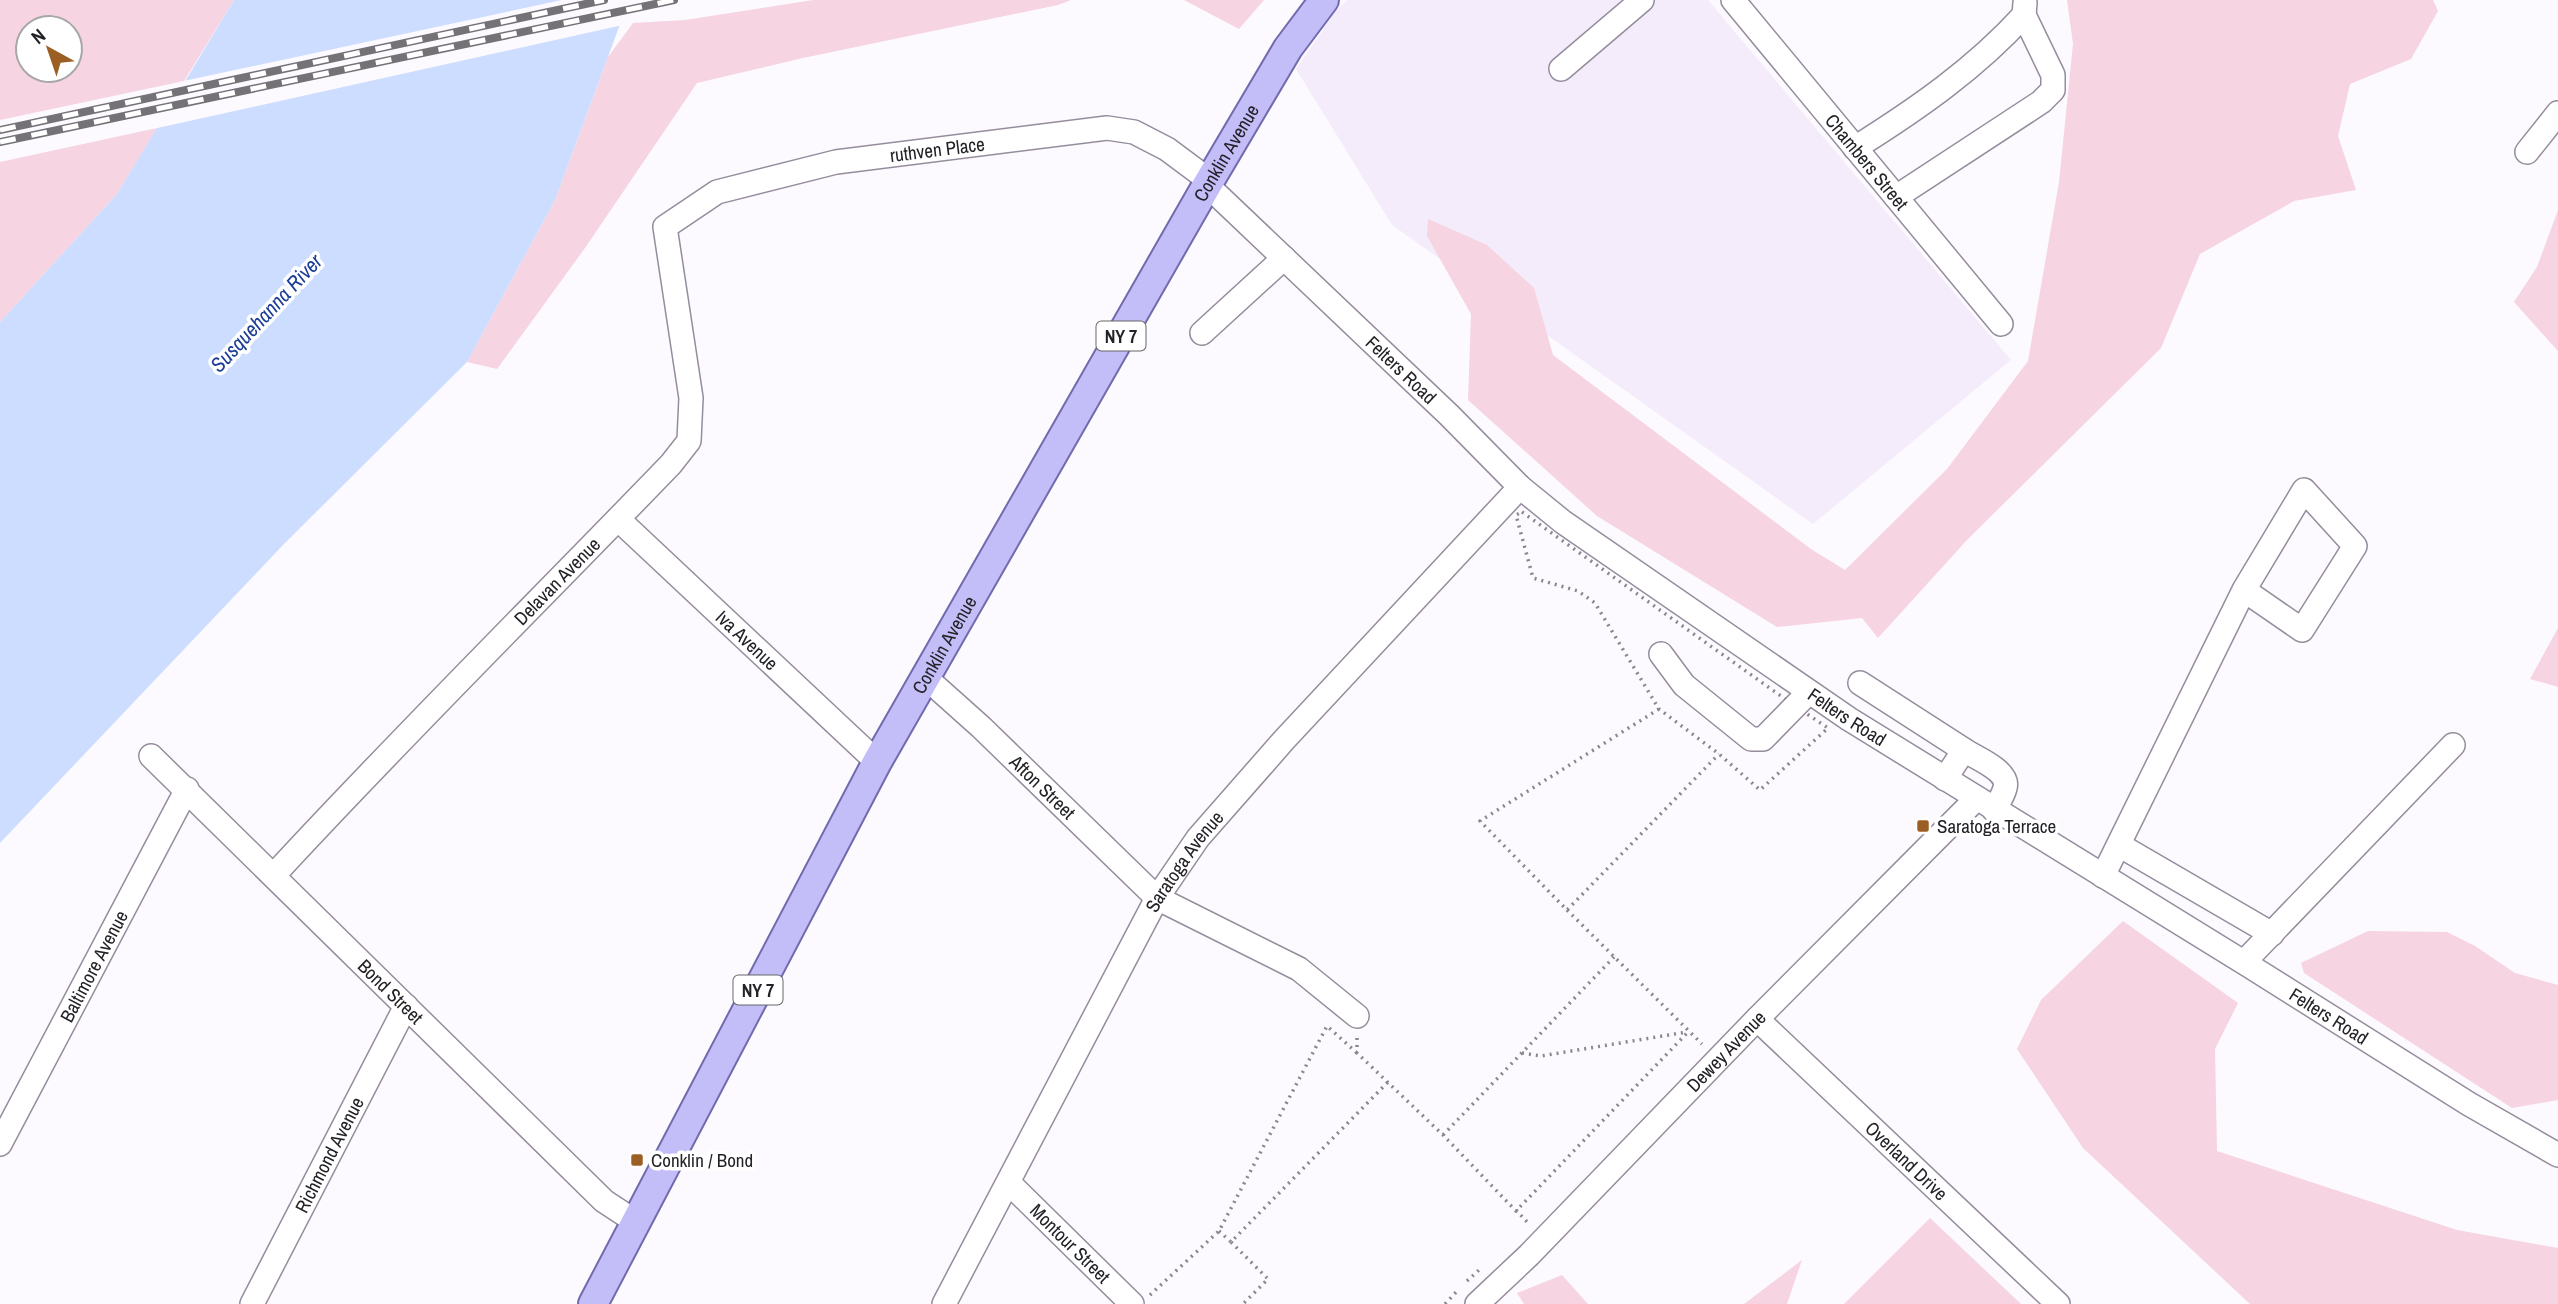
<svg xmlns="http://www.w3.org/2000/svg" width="2558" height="1304" viewBox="0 0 2558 1304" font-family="'Archivo Narrow',sans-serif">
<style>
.built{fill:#f4ecfb}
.green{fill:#f6d4e1;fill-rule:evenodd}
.water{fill:#cdddff}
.pier{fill:#fcfafe}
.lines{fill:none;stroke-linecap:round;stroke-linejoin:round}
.minor-casing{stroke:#958c9d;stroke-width:26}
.major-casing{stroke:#716aac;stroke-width:32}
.path{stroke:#8a878c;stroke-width:3.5;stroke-dasharray:2 5;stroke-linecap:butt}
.minor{stroke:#fff;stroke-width:23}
.major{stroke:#c3bdf8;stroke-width:28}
.rail-casing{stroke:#747177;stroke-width:8}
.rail{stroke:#fff;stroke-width:5;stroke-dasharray:16;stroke-linecap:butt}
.poi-dot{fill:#9c5f23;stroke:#fff;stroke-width:2.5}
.labels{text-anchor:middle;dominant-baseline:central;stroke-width:7;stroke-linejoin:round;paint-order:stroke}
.shield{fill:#fff;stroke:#666468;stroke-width:2}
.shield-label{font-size:18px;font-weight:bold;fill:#242127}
.street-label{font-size:19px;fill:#242127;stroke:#fff}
.poi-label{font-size:19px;fill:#242127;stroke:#fff;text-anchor:start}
.water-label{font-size:21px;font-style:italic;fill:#1b3d97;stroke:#fff}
</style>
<rect width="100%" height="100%" fill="#fcfafe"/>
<path class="built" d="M1347,0H1708L2011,360L1813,524L1392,225L1296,69L1336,11Z"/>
<g class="green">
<path d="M0,0H234L184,81L0,120ZM28,28H70V70H28Z"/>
<path d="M813,0H1071L1058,5L803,58L697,83L585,248L497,369L467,362L555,200L608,57L633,23L685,20Z"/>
<path d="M1184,0H1264L1239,29Z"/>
<path d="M2067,0H2433L2438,11L2411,59L2350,84L2338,136L2356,190L2294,201L2200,254L2161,348L1967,540L1878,638L1862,618L1777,627L1597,516L1468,400L1471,314L1427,236L1428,219L1487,245L1534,288L1553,355L1811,549L1845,570L1947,469L2028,361L2059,182L2073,44Z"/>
<path d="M157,128L117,194L0,322V162Z"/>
<path d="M2558,210V351L2514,302L2537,267Z"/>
<path d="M2558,628V687L2530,679Z"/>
<path d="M2123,921L2238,1003L2215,1049L2217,1151L2457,1230L2558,1248V1304H2250L2083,1148L2017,1049L2041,1000Z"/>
<path d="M2368,931L2447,932L2475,946L2515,973L2558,985V1100L2512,1108L2304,973L2301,963Z"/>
<path d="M1930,1218L2021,1304H1844Z"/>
<path d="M1802,1260L1787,1304H1744Z"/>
<path d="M1562,1275L1588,1304H1524L1517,1293Z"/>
</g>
<path class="water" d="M234,0H629L555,200L467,362L283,545L0,843V322L117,194Z"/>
<path class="pier" d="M562,0H632L623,25L153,129L179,82Z"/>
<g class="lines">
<defs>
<g id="minor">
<path id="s1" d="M1733,0L2001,324"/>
<path d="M1561,69L1642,0"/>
<path d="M1855,148C1917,109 1975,69 2024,15L2025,3"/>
<path d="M2527,152L2558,113"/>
<path id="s2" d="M1207,185L1449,415L1520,487L1563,522L1849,719L2248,965L2469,1104L2558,1155"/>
<path d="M1896,197L2041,102L2053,90V75L2024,15"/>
<path d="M1202,333L1284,258"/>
<path id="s3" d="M618,519L877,762"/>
<path d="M1661,654L1684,685L1751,739H1763L1809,692"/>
<path id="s4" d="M925,677L981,727L1157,898L1299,969L1357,1016"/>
<path d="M1860,683L1964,750L1945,779"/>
<path d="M1964,750C1976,758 2010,771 2005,788C2003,796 1998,803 1994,810"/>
<path id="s5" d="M151,756L604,1201L636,1222"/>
<path d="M2119,845L2272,934"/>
<path id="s6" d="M274,875C403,735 539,601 671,464L689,441L691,398L665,227L717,192L836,162L1107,128L1134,132L1167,149L1210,181"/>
<path d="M2103,876L2244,590L2304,490L2355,546L2302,630L2244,590"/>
<path d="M2244,962L2453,745"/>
<path id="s7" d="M1757,1019L2058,1304"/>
<path id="s8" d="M0,1144L187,789"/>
<path id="s9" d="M1009,1183L1132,1304"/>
<path id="s10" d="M252,1304L406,1006"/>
<path id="s11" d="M944,1304L1157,898L1198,838L1284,740L1520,487"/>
<path id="s12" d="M1477,1304L1529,1255L1757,1019L1976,799"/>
</g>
<g id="major">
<path id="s13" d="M593,1304L877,762L1207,185L1288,48L1324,0"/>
</g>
</defs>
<use href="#minor" class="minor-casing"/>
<use href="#major" class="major-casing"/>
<g class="path">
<path d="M1522,512L1795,706L1828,728L1760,790L1719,754L1659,709L1595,603L1578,591L1533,578L1516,515Z"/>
<path d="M1659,709L1480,821L1567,910L1719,754"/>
<path d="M1567,910L1702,1044"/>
<path d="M1357,1038V1053L1443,1135L1516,1211L1689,1031"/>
<path d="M1522,1053L1541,1056L1687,1032"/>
<path d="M1443,1135L1614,957"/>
<path d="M1516,1210L1529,1224"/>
<path d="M1219,1231L1231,1242L1388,1082"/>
<path d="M1231,1242L1268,1279L1243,1304"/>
<path d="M1467,1281L1479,1270"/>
<path d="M1150,1295L1219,1231L1327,1026L1357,1053"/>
<path d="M1445,1304L1459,1289"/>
</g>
<use href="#minor" class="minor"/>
<use href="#major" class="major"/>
<defs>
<g id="rail">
<path d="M0,130L604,0"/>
<path d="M0,142L674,0"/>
</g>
</defs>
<use href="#rail" class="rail-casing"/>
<use href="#rail" class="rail"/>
</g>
<g class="poi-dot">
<rect x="1916" y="819" width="14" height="14" rx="3.5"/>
<rect x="630" y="1153" width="14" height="14" rx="3.5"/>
</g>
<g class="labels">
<g class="shield">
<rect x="1096.5" y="321.5" width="49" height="29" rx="5"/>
<rect x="733.5" y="975.5" width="49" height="29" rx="5"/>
</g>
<g class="shield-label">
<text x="1121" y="336">NY 7</text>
<text x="758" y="990">NY 7</text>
</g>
<g class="street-label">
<text stroke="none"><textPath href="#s6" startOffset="1104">ruthven Place</textPath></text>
<text stroke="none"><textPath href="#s13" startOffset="1314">Conklin Avenue</textPath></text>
<text stroke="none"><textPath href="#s1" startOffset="210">Chambers Street</textPath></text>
<text stroke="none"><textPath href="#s2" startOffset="268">Felters Road</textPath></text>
<text stroke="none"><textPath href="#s6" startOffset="408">Delavan Avenue</textPath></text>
<text stroke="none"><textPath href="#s3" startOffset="177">Iva Avenue</textPath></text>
<text stroke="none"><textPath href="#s13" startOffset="747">Conklin Avenue</textPath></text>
<text stroke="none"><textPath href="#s2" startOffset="835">Felters Road</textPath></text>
<text stroke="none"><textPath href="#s4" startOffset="161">Afton Street</textPath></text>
<text stroke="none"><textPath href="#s11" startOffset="504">Saratoga Avenue</textPath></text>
<text stroke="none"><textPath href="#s8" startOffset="201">Baltimore Avenue</textPath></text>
<text stroke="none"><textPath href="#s5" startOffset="336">Bond Street</textPath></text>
<text stroke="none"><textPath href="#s2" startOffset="1402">Felters Road</textPath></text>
<text stroke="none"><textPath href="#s12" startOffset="355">Dewey Avenue</textPath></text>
<text stroke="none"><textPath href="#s10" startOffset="168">Richmond Avenue</textPath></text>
<text stroke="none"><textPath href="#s7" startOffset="206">Overland Drive</textPath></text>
<text stroke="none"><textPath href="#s9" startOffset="86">Montour Street</textPath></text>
</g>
<g class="poi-label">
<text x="1937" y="826">Saratoga Terrace</text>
<text x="651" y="1160">Conklin / Bond</text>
</g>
<g class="water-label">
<text transform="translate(266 313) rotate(-47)">Susquehanna River</text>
</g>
</g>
<g transform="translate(49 49) rotate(320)"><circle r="33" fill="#ffffff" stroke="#a7a6a9" stroke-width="2"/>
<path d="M0-5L12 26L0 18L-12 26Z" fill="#9c5f23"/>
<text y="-10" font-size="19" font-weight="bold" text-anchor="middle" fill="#242127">N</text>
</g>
</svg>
